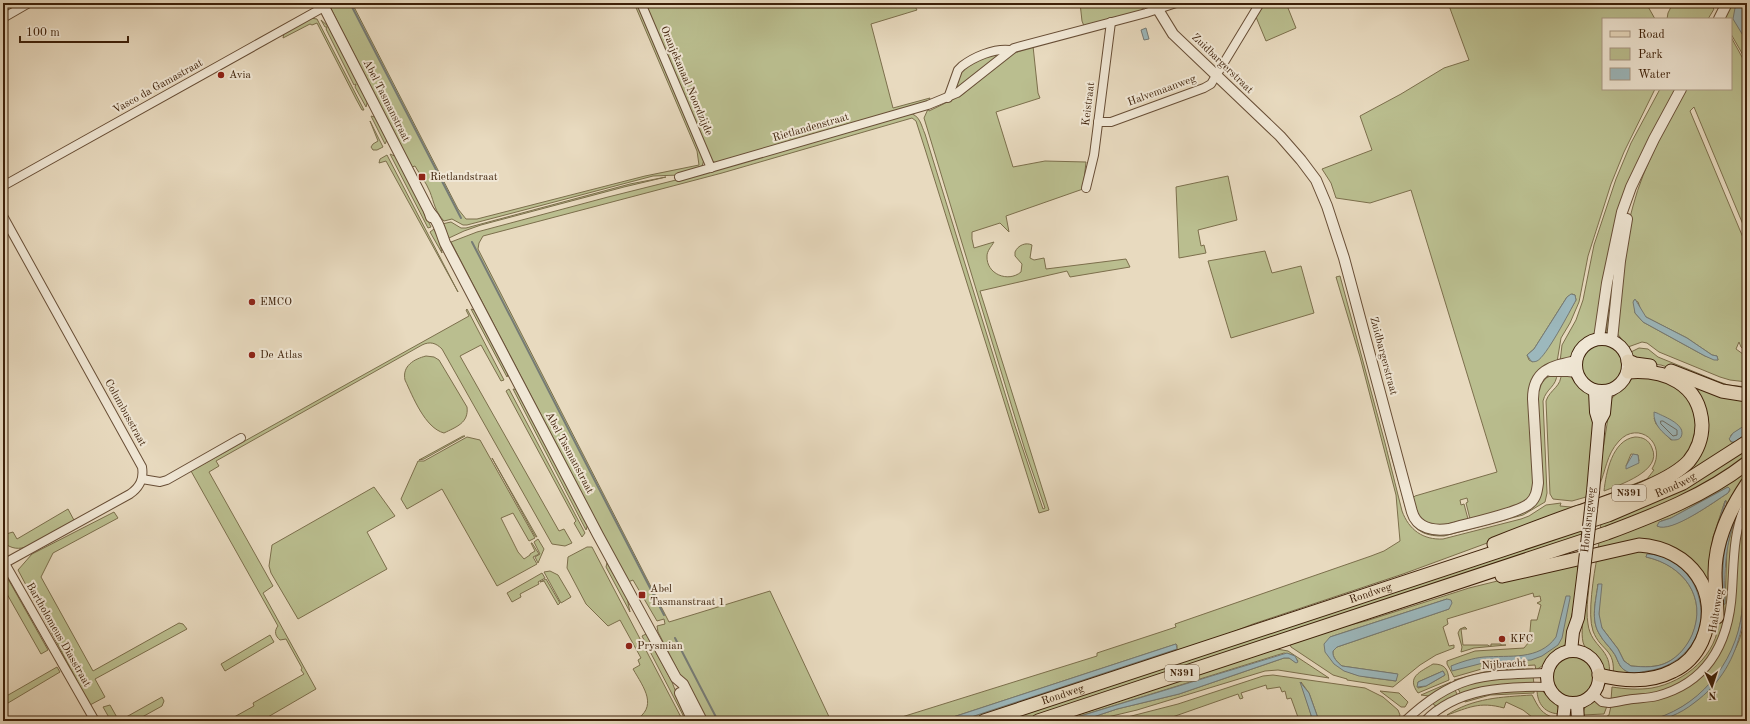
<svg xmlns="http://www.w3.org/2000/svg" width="1750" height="724" viewBox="0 0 1750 724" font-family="'Old Standard TT',serif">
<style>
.green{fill:#babe8f;stroke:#7c6f4c;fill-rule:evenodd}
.water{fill:#9cb8bd;stroke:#767b75}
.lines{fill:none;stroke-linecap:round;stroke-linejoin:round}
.shore{stroke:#6c6c63;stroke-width:1}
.stream{stroke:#767b75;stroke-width:2}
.minor-casing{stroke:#684e36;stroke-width:10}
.tertiary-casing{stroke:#684e36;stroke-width:12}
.secondary-casing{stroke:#3d2009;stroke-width:14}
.primary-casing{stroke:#3d2009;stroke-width:15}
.minor{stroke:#f0e7d5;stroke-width:8}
.tertiary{stroke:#f0e7d5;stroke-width:10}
.secondary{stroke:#f0e7d5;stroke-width:12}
.primary{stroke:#e8dabf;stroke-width:13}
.secondary-bridge-casing{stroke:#3d2009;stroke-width:14;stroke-linecap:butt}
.secondary-bridge{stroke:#f0e7d5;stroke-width:12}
.poi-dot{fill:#8f2418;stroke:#f0e7d5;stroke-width:1.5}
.labels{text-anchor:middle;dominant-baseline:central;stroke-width:4;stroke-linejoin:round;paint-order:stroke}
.shield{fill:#f0e7d5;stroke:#735c46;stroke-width:1}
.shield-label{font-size:10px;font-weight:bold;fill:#3d2009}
.street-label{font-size:11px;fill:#3d2009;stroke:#f0e7d5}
.poi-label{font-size:11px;fill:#3d2009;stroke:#f0e7d5;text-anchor:start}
</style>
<rect width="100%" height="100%" fill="#e8dabf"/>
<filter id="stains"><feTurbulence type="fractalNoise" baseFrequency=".005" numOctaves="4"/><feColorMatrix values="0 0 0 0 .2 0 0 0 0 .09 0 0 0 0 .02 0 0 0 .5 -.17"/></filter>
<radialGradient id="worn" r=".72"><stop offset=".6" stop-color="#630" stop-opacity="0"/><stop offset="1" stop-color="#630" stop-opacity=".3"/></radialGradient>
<g class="green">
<path d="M328,3H352L458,209L466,219H477L645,176L699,165L697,151L634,3H639L704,160L702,166L679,175L653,176L467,225H463L452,219L444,221C435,212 434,202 430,192C426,182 420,175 415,166L412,167Z"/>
<path d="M643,3H913L917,10L871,24L893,108L930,98L929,101L717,164L710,159Z"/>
<path d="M1080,3H1124L1143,8L1144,10L1084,26L1082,21Z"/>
<path d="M1264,3H1286L1296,28L1266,41L1256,17Z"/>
<path d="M1448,3H1646L1655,19H1603V89H1655L1624,152L1611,184L1588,256L1579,302L1570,323L1561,338L1557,362L1538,372L1535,480L1532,496L1519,506L1470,519L1466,503L1468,502L1467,498L1460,500L1461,505L1464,504L1468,519L1435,527L1419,518L1413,498L1415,496L1497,472L1411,190L1370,203L1336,198L1331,183L1322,169L1372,150L1360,116L1401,94L1444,68L1469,60ZM1572,294L1575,295L1576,300L1550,345L1533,362L1529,360L1527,355L1534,349L1567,297Z"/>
<path d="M1673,3H1708L1714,9L1708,19H1667L1668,13Z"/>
<path d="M1732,3H1747V8L1745,6L1734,19L1747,42V62L1731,34V19H1723Z"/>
<path d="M310,18L317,19L364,110H362L356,99L317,23L312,25L310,24L283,38L284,33Z"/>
<path d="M321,20L329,27L368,100L366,107L355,87L356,84L354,85L326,29L327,27H325Z"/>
<path d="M1731,37L1747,66V234L1694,107L1690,111L1747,247V352L1741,347L1739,342L1736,349L1747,357V382L1730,380L1720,377L1659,352L1647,343L1642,342L1628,347L1616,332C1620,290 1621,246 1633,206C1644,164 1666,127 1686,89H1731ZM1634,300L1638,302L1642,313L1646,317L1687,338L1712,355L1717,356L1718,360L1705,356L1643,322L1635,313Z"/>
<path d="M1033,46L1038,93L1040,98L996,112L1013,167L1045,161L1086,162L1083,189L1006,216L1009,232L1000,223L972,232V239L974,248L994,242C991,247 987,251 987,256C986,274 1008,283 1021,272L1022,264L1015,256V252C1018,245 1026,242 1032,245L1030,258L1034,260L1044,258L1046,269L1126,259L1130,267L1070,277L1067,271L980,291L1049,510L1039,513L925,149L916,121L912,118L722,173L483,236L479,243L478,249L669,622L770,591L831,721H704L658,632L657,626L665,624L664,619L657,621L633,580L628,582L451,242L477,232L608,197L688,177L909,113C920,115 921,125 925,134L1015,426L1043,509L1045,508L1025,450L924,118L928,109L929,111L962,95L1012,54Z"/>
<path d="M1003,52L952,94L959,73L971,62Z"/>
<path d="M1660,89H1677L1633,175L1596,332L1581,343L1571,357L1560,362L1562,345L1576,320L1583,300L1594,245L1616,179L1631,143Z"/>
<path d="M371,116L378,118L388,138L385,144Z"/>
<path d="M370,121L383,147L377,150H373L371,147L373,144L378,141Z"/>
<path d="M390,154L397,157L431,227L428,228Z"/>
<path d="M387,155L458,292L386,161L379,163L380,159Z"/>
<path d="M1228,176L1237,220L1198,230L1201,246L1204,245L1206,253L1179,258L1176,187Z"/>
<path d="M666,177L624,187L481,225L464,231L449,238L442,224L451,222L461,228H466L630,184Z"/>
<path d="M1625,210L1608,333H1606L1610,295Z"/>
<path d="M434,229L439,239L442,253L430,232Z"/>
<path d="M1265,251L1272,273L1301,266L1314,313L1231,338L1208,261Z"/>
<path d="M1340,276L1385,443L1402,511C1409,530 1423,540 1443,539L1521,519L1529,516L1546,505L1561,503L1560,506L1571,507L1585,503V507L1403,574L1253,624L1195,647L971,721H959L1177,649V645L1176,644L941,721H889L1097,656V653L1176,627L1175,624L1371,556L1384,551L1400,541L1396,495L1360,357L1336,277Z"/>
<path d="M467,309L504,380L501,381L481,345L460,356L559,531L564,529L572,543L565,546L552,544L442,349C436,343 430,341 422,345L216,461L219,466L209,472L273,586L263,593L316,689L261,721H227L254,706L253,703L304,674L301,670L302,668L286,639L280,640C275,636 274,631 278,626L191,471L469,316L466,310Z"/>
<path d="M471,309L477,311L509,372L507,377Z"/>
<circle cx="1602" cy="365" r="22"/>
<path d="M1639,348L1648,349L1658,357L1717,381L1728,385L1747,387V393L1661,365L1642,363L1633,357L1631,352Z"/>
<path d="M426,356L434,357L439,360L467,407C469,423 456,427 444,433C425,428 413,397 405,380C402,366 414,359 426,356Z"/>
<path d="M1557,373C1557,387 1546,388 1543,401L1547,493L1545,502L1523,515L1444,536C1410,537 1408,517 1401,490C1397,477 1394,464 1390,451L1391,450L1422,530L1533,506L1538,388L1546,378Z"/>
<path d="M1561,373L1572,376L1580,387L1590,396L1594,412L1588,487L1586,497L1572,501L1553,499L1550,494L1546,401C1550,389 1562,387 1561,373Z"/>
<path d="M1648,374L1689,394L1699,433L1682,464L1603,501L1604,496L1647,479L1654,470L1652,469C1668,443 1638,420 1619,441C1606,455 1606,471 1599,486L1598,481L1611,399L1623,388L1632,378ZM1654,418L1681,429V436L1671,440L1656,424Z"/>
<path d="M1687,385L1747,397V424L1731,435L1730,441L1733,443L1747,433V438L1677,481L1651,487L1701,444Z"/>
<path d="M509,389L585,533L582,537L574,523L576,521L506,391Z"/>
<path d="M513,389L518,390L588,524L586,530Z"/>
<path d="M463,436H465L424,459L419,460Z"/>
<path d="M467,437L480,440L535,538L529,541L513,513L501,518L518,552L524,559L530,555V554L535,551L531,543H532L539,554L533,557L537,564L497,586L442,489L407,509L401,499L418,461H424Z"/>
<path d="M1635,437C1643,437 1649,440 1652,448C1663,471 1619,485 1604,491C1606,473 1612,440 1635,437ZM1631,454L1638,455L1639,461L1626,466Z"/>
<path d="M1747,448V459L1691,494L1600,532L1601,522Z"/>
<path d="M492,458L537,537L535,536Z"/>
<path d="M1747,469V481L1728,511L1714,621L1708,642L1699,657L1631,682L1693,658L1710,601L1673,550L1598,552L1599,540ZM1728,487L1730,490L1728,493C1714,502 1673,532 1657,526L1661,521L1671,518ZM1725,501L1727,502L1709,564L1713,537Z"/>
<path d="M374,487L395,516L367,532L387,569L298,619L271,573L269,566L272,545Z"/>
<path d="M1747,494L1745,501L1729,606L1717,647L1695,674L1665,691L1611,700L1612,687C1625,689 1639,690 1652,688C1685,682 1718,655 1719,619C1719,603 1715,583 1718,568C1722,546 1732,525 1739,504L1724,551L1722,567L1723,604H1725L1727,547L1735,519Z"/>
<path d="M1747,508C1747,525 1746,540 1745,557C1742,613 1746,650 1701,693C1686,706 1667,717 1648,721C1632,723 1615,721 1599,721L1609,715L1611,706L1678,691L1720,651L1728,634L1731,622L1737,542Z"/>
<path d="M68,509L75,522L29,546C19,550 11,549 3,542V529L6,534L13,532L17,539Z"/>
<path d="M114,512L118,518L53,553L41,577L93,671L179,623L183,624L187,629L95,679L105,697L90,705L18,570L32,554Z"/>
<path d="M1582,528L1581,538L1026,721H996Z"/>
<path d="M538,539L544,549L538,563L535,557L540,554L534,542Z"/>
<path d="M587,547H592L683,721H634C659,707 644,688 633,669L640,665L638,660L641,658L620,620L608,626L586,604L567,568L568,557Z"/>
<path d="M1646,547L1686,565L1705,601L1696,646L1665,673L1613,676C1616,648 1601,652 1593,631C1587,614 1594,575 1597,557ZM1647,554C1656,557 1669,560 1678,565C1688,571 1695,584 1698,595C1706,624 1694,656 1664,667C1659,669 1652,670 1647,671C1640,672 1632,675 1626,671C1618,667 1618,658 1613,652C1609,646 1603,641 1600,635C1590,620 1596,601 1598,584L1599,621L1602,628L1618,649L1624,661L1631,666C1644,667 1657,668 1668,662C1678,657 1686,648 1691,638C1709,599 1684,565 1646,557Z"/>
<path d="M1579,561L1577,600L1572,614L1566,644L1551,655L1542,666L1536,670L1535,665L1485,668L1454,677L1447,664V661L1475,651L1524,648L1529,642L1531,620H1537L1541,605L1537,603L1541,601L1540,596L1534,597L1533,593L1447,619L1448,624L1443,627L1449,646L1454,645V648L1436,655L1420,665L1393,687L1347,680V679L1333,675L1291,647L1289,642L1313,634L1366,621L1469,588ZM1447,599L1449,609L1337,647L1333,651C1332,657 1337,662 1342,666L1397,674L1396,681C1371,677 1341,678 1328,654L1330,637Z"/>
<path d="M607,563L627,598L630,612L606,567Z"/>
<path d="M3,570L48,650L41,654L3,587Z"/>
<path d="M550,571L558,575L571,597L561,603L544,572Z"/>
<path d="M1590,571C1590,588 1585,607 1588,624C1591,648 1613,648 1609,676C1604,672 1603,667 1599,661C1595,655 1587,652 1584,645C1578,632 1588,587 1590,571Z"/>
<path d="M542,573L545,578L538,582L539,584L520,594L521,597L512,602L507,593Z"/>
<path d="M1747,573V721H1659C1692,708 1710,693 1728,662C1734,652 1739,643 1742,631C1747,612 1746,592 1747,573Z"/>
<path d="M546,579L560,603L558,605L544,581L540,582Z"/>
<path d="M1465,627L1467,629H1461L1463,645H1488L1489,646H1491V644H1501V645H1506L1474,648L1461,652L1462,647L1458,633L1460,629Z"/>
<path d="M646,634L672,682L687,721H686L642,636Z"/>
<path d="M270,635L274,642L225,671L221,664Z"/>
<path d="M1277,649L1288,651L1329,678L1278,670L1265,671L1137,710L1091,721H1081L1117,709L1179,694L1284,658H1290L1295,662L1298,661L1293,655L1284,653L1064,721H1052Z"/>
<circle cx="1573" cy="678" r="22"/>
<path d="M1433,664C1445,664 1448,669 1449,680L1418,693C1406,677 1420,672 1433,664ZM1443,671L1445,675L1426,686L1418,688V682Z"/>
<path d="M57,667L60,672L3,706V698Z"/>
<path d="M1512,669H1533V671L1455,682L1454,680L1484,672Z"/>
<path d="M1273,675L1365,688L1383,697L1398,710L1400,715L1397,721H1319L1309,693L1301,682L1313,721H1298L1299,720L1291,698L1287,699L1285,691L1282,692L1280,687L1267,689L1266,685L1241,693L1243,698L1240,699L1238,694L1161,721H1112L1178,704L1263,676Z"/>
<path d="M1533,675L1534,685L1461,695L1457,686L1466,683Z"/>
<path d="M1451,682L1452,684L1429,696L1421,695Z"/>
<path d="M1454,688L1458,696L1437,706L1434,705L1433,703Z"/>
<path d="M1534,689V693L1490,695L1465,702L1463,699L1477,694Z"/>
<path d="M1537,689C1546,691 1558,704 1561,714C1545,714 1537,704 1537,689Z"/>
<path d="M1380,691L1399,693L1408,702L1405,707H1401Z"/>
<path d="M1532,695C1538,706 1541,715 1556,718L1555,721H1537L1523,710L1506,702L1504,708C1479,701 1468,708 1447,715C1473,698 1501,697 1532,695Z"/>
<path d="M162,697L164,701L162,706L135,721H119Z"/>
<path d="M1594,700L1607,706L1604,714L1582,715L1585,707Z"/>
<path d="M110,705L119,721H111L103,707Z"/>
</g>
<g class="water">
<path d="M1741,5L1745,6L1747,8V42L1733,19L1735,8Z"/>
<path d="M1146,28L1149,39L1144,40L1141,30Z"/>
<path d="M1571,294L1575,295L1576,300C1570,311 1546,357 1537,361C1534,362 1533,362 1531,361L1527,355L1534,349L1567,297Z"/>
<path d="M1635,299L1646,317L1687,338L1712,355L1717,356L1718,360H1714L1705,356L1643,322L1635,313L1633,302Z"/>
<path d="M1654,412L1657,413C1665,417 1687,425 1681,437C1679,440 1676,440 1672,440C1663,433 1653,425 1654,412Z"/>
<path d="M1747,424V433L1735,442H1732L1729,439L1733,433Z"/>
<path d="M1633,454L1638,455L1639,463L1626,469V466Z"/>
<path d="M1728,487L1730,489L1728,493C1715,501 1671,534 1657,526L1659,522L1671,518Z"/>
<path d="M1726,500L1716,536L1709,586C1708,556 1716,530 1725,501Z"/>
<path d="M1738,512C1725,542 1724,572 1725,604H1724C1722,599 1723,592 1723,586C1722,556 1725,539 1738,512Z"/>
<path d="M1747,540C1747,601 1749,663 1694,703C1680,714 1664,721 1646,721C1698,710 1735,664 1742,613C1746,589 1743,564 1747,540Z"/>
<path d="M1647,554C1665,554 1682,565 1692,581C1715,621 1692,665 1647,671C1640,672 1633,675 1626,671C1618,667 1618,658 1613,652C1609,646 1603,641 1600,635C1590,620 1596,601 1598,584H1602L1599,614L1602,628L1618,649L1624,661L1631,666C1644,667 1657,668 1668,662C1679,656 1687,646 1692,635C1708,597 1683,565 1646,557Z"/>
<path d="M1566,596H1570V598L1562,638L1558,645L1542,656L1531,660L1483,663L1452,671L1451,666C1461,662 1473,658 1484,657C1509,655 1539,661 1556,637Z"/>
<path d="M1447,599L1451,600L1452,603L1449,609L1337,647L1333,651C1332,657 1337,662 1342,666L1398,674L1396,681L1359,676L1344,671L1334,664L1325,652L1324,644L1330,637Z"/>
<path d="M1176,644L1177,649L959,721H941Z"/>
<path d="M1287,653L1295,656L1298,662L1296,663L1289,658H1284L1179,694L1117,709L1081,721H1064Z"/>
<path d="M1443,671L1445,675L1426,686L1417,687L1418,682Z"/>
<path d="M1300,682L1309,693L1319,721H1313Z"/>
</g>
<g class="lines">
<path class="shore" d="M1661,421H1663L1677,430V435L1673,436L1661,424Z"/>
<g class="stream">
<path d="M350,3L461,218"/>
<path d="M472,242L664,615"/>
<path d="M675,638L718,721"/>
</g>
<defs>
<g id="minor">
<path d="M641,3L711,168"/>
<path d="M3,18L29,3"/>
<path d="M948,98L958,70L962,66C974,57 994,48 1010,50"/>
<path d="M1098,122H1111L1204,88L1211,84L1260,3"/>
<path d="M679,177L928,105L957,93L1014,48L1146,13L1176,3"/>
<path d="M3,186L324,7"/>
<path d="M1086,188L1094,155L1111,22"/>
<path d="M3,216L142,467C144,479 140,487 130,494L5,563"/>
<path d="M142,479L160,482L167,480L241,438"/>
<path d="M3,560L95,721"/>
<path d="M1593,694L1602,702L1609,703C1617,702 1625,700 1633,699C1641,698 1649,698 1657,696C1709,682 1729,642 1732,591C1734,560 1733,530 1747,502"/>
<path d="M1405,721C1455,674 1482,675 1546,673"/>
<path d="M1425,721C1457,688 1505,686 1548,687"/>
</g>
<g id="tertiary">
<path d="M322,3L429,211L431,217"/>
<path d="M1154,3L1173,34L1280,136L1301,160L1316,180L1327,206L1344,258L1412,512C1417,529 1434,531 1449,529C1466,524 1520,513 1530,503C1536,498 1537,491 1538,483L1533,399C1533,369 1553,366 1576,361"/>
<path d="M1719,19L1727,3"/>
<path d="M429,211C439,222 440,230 445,243L598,535L676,678L683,684L702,721"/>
<path d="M1599,338L1607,283L1622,212L1631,187L1654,139L1681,89"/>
<path d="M1612,340L1620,261L1627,219"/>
<path d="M1550,371H1568L1577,372"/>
<path d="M680,693L693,721"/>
</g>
<g id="secondary">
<circle cx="1602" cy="365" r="26"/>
<path d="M1599,422L1604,413L1606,392"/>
<path d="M1593,492L1599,422L1596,412L1595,391"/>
<circle cx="1573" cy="677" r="26"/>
<path d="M1571,651L1573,632L1578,618L1584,570"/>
<path d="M1577,704L1578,721"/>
<path d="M1563,721L1565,703"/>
</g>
<g id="primary">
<path d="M1628,361L1635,364L1650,366"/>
<path d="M1671,371L1722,391L1747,395"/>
<path d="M1494,544C1522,533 1550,522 1579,512C1609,501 1668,484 1689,461C1697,451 1702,438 1702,425C1700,383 1664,369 1628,372"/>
<path d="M1502,576L1639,545C1690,548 1723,592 1702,641C1696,654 1686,665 1673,671C1650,683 1623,681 1599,675"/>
<path d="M1717,617C1717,602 1715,588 1715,573C1715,540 1729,511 1747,484"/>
<path id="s1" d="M984,721L1608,515L1683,483L1747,442"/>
<path d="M1038,721L1607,533C1655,515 1706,495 1747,463"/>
</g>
</defs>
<use href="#minor" class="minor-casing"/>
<use href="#tertiary" class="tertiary-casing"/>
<use href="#secondary" class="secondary-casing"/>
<use href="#primary" class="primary-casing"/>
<use href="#minor" class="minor"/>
<use href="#tertiary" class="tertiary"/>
<use href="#secondary" class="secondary"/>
<use href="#primary" class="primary"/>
<defs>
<path id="secondary-bridge" d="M1584,570L1593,492"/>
</defs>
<use href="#secondary-bridge" class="secondary-bridge-casing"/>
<use href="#secondary-bridge" class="secondary-bridge"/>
</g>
<g class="poi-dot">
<circle cx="221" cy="75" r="4"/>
<rect x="418" y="173" width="8" height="8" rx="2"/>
<circle cx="252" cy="302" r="4"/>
<circle cx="252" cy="355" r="4"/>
<rect x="638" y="591" width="8" height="8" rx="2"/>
<circle cx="1502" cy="639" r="4"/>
<circle cx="629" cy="646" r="4"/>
</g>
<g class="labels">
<g class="shield">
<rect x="1612" y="485" width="34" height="16" rx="3"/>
<rect x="1165" y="665" width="34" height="16" rx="3"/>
</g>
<g class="shield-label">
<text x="1629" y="493">N391</text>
<text x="1182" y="673">N391</text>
</g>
<g class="street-label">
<text transform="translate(1222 64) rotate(44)">Zuidbargerstraat</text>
<text transform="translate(686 81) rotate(67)">Oranjekanaal Noordzijde</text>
<text transform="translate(158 87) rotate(-29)">Vasco da Gamastraat</text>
<text transform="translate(1162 91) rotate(-20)">Halvemaanweg</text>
<text transform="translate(386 101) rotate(63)">Abel Tasmanstraat</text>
<text transform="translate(1089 104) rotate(-83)">Keistraat</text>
<text transform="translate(811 128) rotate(-16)">Rietlandenstraat</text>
<text transform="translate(1383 356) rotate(75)">Zuidbargerstraat</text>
<text transform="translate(125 413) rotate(61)">Columbusstraat</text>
<text transform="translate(569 453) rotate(62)">Abel Tasmanstraat</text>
<text stroke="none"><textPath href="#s1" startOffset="731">Rondweg</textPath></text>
<text transform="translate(1589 520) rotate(-84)">Hondsrugweg</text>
<text stroke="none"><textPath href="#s1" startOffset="407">Rondweg</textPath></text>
<text transform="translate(1717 611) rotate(-80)">Halteweg</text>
<text transform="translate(58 635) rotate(60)">Bartholomeus Diasstraat</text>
<text transform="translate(1504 665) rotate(-4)">Nijbracht</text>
<text stroke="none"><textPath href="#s1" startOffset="83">Rondweg</textPath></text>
</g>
<g class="poi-label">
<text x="229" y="75">Avia</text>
<text x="430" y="177">Rietlandstraat</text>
<text x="260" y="302">EMCO</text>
<text x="260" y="355">De Atlas</text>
<text x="650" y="589">Abel<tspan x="650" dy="13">Tasmanstraat 1</tspan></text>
<text x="1510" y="639">KFC</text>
<text x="637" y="646">Prysmian</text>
</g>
</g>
<rect width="1750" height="724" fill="none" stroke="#e8dabf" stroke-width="16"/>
<rect x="4" y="4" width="1742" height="716" fill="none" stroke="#3d2009" stroke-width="2"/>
<rect x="8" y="8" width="1734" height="708" fill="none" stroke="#3d2009"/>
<rect x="1602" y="18" width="130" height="72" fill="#f0e7d5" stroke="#a89783"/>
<rect x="1610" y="31" width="20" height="6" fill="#e8dabf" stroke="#a89783"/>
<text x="1638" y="38" font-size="12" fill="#3d2009">Road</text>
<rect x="1610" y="48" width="20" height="12" fill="#babe8f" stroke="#a89783"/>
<text x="1638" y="58" font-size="12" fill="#3d2009">Park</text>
<rect x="1610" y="68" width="20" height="12" fill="#9cb8bd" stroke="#a89783"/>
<text x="1638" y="78" font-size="12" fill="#3d2009">Water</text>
<g transform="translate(1712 686) rotate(177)" stroke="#f0e7d5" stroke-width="3" paint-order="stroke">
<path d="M0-3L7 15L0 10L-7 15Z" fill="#3d2009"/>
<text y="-6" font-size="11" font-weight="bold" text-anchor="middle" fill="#3d2009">N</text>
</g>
<path d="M20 36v6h108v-6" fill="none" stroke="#3d2009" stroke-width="2"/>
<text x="26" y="36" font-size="12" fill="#3d2009" stroke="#f0e7d5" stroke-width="3" paint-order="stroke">100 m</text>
<rect width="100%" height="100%" filter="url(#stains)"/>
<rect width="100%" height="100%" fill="url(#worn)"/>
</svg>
